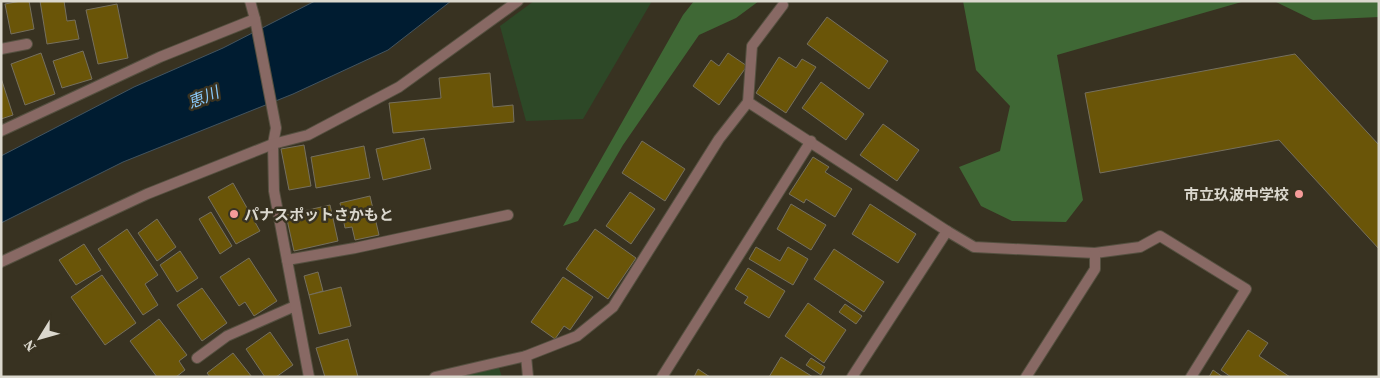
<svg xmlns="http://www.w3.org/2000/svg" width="1380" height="378" viewBox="0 0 1380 378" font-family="'Source Serif 4','Noto Sans JP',serif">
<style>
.green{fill:#2d4827}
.forest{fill:#3f6835}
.water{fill:#001c31;stroke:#425460}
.building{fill:#6a5508;stroke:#76705e}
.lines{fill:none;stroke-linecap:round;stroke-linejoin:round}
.service-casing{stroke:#555040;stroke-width:12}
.minor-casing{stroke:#555040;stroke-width:12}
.service{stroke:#886964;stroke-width:10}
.minor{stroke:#886964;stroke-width:10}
.poi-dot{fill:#f59b99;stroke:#383221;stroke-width:2}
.labels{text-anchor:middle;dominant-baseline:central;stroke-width:5;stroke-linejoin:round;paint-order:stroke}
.poi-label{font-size:15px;font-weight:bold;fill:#dbd8ce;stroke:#383221;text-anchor:end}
.water-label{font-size:16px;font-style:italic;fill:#8ac9fb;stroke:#383221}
</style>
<rect width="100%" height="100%" fill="#383221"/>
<g class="green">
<path d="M534,1H652L583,119L526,121L500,26Z"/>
<path d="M497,362L502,377H435Z"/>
</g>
<g class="forest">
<path d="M694,1H759L736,18L699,35L623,145L578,221L563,226L683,15Z"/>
<path d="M963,1H1245L1057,55L1083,200L1066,222L1012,221L981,206L959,167L1000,151L1010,106L976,70Z"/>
<path d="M1274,1H1379V17L1313,20Z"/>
</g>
<path class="water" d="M315,1H451L388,50L293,94L123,162L1,223V156L134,87L223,48Z"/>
<g class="building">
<path d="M21,1H29L34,29L11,34L5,4Z"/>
<path d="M40,1H64L67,21L75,20L79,39L47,44Z"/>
<path d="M117,4L128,58L98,64L86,10Z"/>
<path d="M827,17L888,61L869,89L807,44Z"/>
<path d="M83,51L92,79L62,88L53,61Z"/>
<path d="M41,53L55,94L25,105L11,64Z"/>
<path d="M728,53L747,66L719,105L693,86L711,60L719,66Z"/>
<path d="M1295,54L1379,145V249L1279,140L1100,173L1085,93Z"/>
<path d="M779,57L796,68L802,59L816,67L786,113L756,93Z"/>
<path d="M490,73L493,107L513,105L514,122L393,133L389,103L441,98L439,78Z"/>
<path d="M1,78L13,115L1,119Z"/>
<path d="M821,82L864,114L846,140L802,108Z"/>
<path d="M883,124L919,150L897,181L860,155Z"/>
<path d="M424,138L431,169L383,180L376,149Z"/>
<path d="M642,141L685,169L665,201L622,173Z"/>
<path d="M304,145L311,186L289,190L281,149Z"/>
<path d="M364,146L370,178L316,188L311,157Z"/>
<path d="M813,157L829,167L825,172L852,189L835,217L806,199L804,203L789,194Z"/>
<path d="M233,183L260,231L236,244L208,197Z"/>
<path d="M630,192L655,209L631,244L606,226Z"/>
<path d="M370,196L379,235L355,240L352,227L345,228L340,203Z"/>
<path d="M791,204L826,225L811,250L777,229Z"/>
<path d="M870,204L916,234L898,263L852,234Z"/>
<path d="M330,205L338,241L294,251L286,215Z"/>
<path d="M211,212L232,246L220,254L199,219Z"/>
<path d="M157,219L176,247L157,261L138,233Z"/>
<path d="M127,229L158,275L145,284L158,305L143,315L98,249Z"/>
<path d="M595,229L636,258L608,299L566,269Z"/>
<path d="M84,244L101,270L76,285L59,260Z"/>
<path d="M756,247L780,261L788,247L808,259L793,285L749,259Z"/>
<path d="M834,249L884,282L864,312L814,279Z"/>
<path d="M180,251L198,278L177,292L160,265Z"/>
<path d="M249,258L277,301L254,316L245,302L239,306L220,277Z"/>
<path d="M748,268L785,291L769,318L744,303L748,297L735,289Z"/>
<path d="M318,272L323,291L309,295L304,276Z"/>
<path d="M102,275L136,323L105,345L71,297Z"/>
<path d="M563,277L593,297L570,330L564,326L555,339L531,322Z"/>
<path d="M341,287L351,326L319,334L309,295Z"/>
<path d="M202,288L227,323L202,341L177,305Z"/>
<path d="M808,303L846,330L824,363L785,336Z"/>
<path d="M845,304L862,316L856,324L839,312Z"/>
<path d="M159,319L187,355L179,361L185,370L176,377H157L130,341Z"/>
<path d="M1248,330L1268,343L1259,356L1290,377H1231L1221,370Z"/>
<path d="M270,332L293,365L276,377H265L246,349Z"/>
<path d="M348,339L358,377H325L316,348Z"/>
<path d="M233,353L252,377H210L207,373Z"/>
<path d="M781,357L813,377H769Z"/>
<path d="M811,358L825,367L821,375L806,365Z"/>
<path d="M698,369L710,377H694Z"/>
<path d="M1213,370L1223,377H1209Z"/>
</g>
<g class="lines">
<defs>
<path id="service" d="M197,358L227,336L295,306"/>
<g id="minor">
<path d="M250,1L255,19L276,128L273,144L274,191L309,377"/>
<path d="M783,5L752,46L748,102L947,231L974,247L1095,253L1140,247L1160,236L1246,289L1191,377"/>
<path d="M1,49L27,44"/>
<path d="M1,131L160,57L255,19"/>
<path d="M287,260L355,248L508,215"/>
<path d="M1,262L147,194L273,144L308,135L399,87L518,1"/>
<path d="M526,356L528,377"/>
<path d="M435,377L526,356L577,336L613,307L719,139L748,102"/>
<path d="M662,377L811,141"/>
<path d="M852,377L947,231"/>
<path d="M1026,377L1095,269V253"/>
</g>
</defs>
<use href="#service" class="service-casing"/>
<use href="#minor" class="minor-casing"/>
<use href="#service" class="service"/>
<use href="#minor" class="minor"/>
</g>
<g class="poi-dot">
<circle cx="1299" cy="194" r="5"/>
<circle cx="234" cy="214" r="5"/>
</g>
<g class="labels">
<g class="poi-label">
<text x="1289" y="194">市立玖波中学校</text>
<text x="244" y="214" text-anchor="start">パナスポットさかもと</text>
</g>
<g class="water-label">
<text transform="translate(203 97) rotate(-22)">恵川</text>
</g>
</g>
<rect width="1380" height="378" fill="none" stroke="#dbd8ce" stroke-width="5"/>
<g transform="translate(40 338) rotate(233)" stroke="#383221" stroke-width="4" paint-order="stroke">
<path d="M0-4L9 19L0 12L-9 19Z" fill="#dbd8ce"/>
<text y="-8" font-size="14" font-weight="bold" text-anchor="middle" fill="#dbd8ce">N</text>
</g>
</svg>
